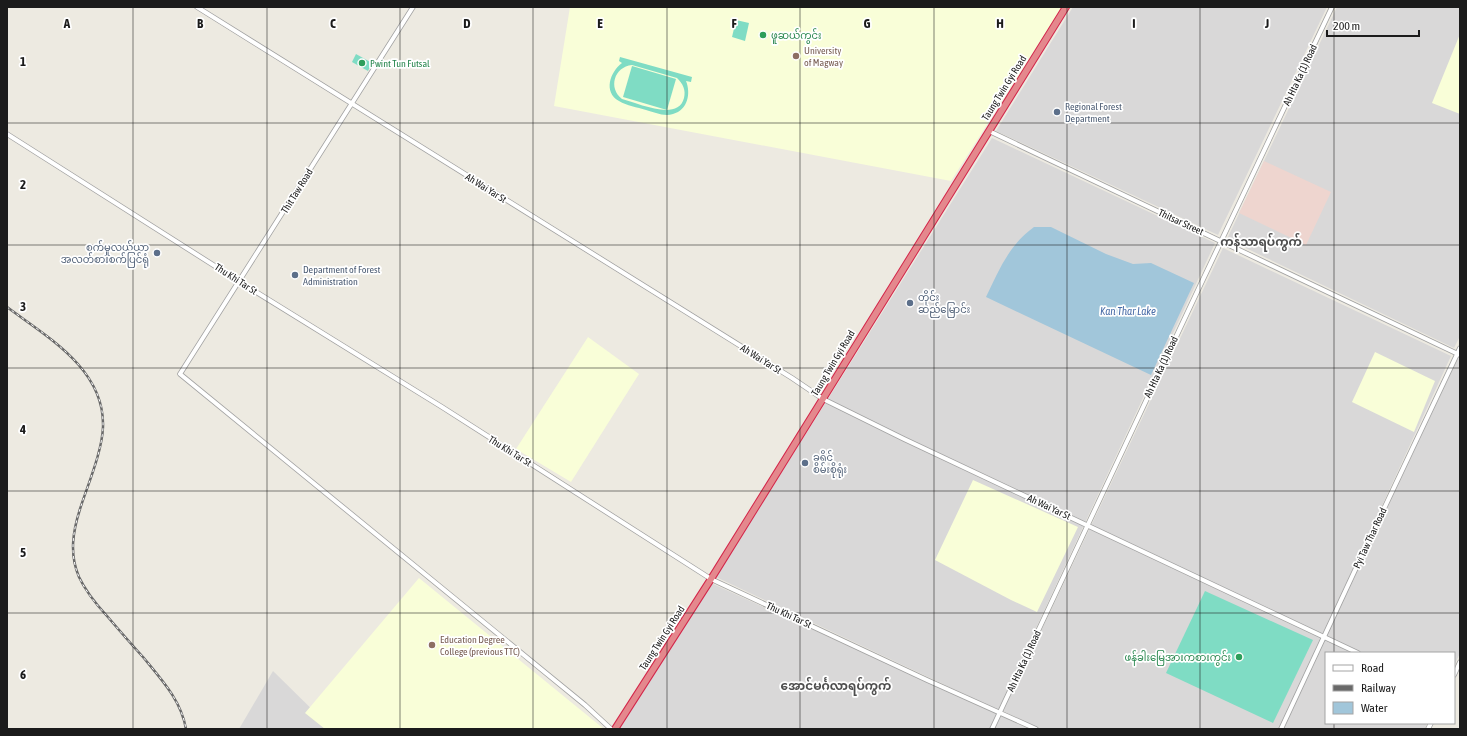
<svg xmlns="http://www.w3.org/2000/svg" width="1467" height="736" viewBox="0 0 1467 736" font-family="'Asap Condensed','Noto Sans Myanmar',sans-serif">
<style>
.residential{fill:#d9d8d8}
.commercial{fill:#eed5cf}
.education{fill:#f9fed8}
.pitch{fill:#7fdcc4;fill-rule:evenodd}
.water{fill:#a1c6da}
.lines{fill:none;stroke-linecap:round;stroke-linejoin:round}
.minor-casing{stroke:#a2a2a2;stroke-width:5.5}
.highway-casing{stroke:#d3264a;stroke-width:8}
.minor{stroke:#fff;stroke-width:4}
.highway{stroke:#e4888d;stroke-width:6}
.rail-casing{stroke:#696969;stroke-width:2.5}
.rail{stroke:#fff;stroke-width:1;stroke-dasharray:3;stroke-linecap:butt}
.grid{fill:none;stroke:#1b1b1b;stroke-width:1;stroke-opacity:0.55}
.leisure-dot{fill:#2e9e5b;stroke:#fff;stroke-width:1.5}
.education-dot{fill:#8d6e63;stroke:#fff;stroke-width:1.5}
.service-dot{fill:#5c6f8a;stroke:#fff;stroke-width:1.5}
.labels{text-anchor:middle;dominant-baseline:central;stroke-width:3.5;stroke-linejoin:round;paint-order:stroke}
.leisure-label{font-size:10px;fill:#27864d;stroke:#fff;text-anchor:start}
.education-label{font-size:10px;fill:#785e54;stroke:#fff;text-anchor:start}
.street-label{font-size:10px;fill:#1b1b1b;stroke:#fff}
.service-label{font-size:10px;fill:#4e5e75;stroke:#fff;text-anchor:start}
.water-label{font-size:11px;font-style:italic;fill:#4a6da8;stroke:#fff}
.quarter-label{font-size:12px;font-weight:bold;fill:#4e4e4e;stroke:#fff}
.grid-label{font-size:13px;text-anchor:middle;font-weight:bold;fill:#1b1b1b;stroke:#fff;stroke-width:3.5;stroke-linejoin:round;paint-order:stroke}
</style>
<rect width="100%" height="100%" fill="#edeae1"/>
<g class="residential">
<path d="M1073,7H1327L1218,235L996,131Z"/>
<path d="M1337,7H1460V336L1454,348L1227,239Z"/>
<path d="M992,138L1215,243L998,710L716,577Z"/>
<path d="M1223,248L1451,356L1279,729H1040L1003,711Z"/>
<path d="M1458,358L1460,359V653L1454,666V653H1326V723H1427L1425,729H1282Z"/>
<path d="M711,583L997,714L990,729H618Z"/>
<path d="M273,671L332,729H239Z"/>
<path d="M1001,716L1029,729H994Z"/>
</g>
<path class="commercial" d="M1264,161L1331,192L1306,245L1239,213Z"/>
<g class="education">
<path d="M570,7H1062L951,181L554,106Z"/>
<path d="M1460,34V114L1432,103Z"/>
<path d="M588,337L639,374L571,482L516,449Z"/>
<path d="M1375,352L1435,381L1414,432L1352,402Z"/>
<path d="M973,480L1078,527L1037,612L1011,600L935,560Z"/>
<path d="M419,578L604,729H325L305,713Z"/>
</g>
<g class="pitch">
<path d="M736,20L749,23L745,41L732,37Z"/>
<path d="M356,54L372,63L368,71L352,62Z"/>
<path d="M620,57L692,77L691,82L686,81C691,93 688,110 673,114C664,117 654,112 646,110C637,107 627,106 619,101C603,92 610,72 622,63L619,61ZM632,65L677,78C683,84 686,90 684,98C678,122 638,103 622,99C608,88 614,67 632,65Z"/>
<path d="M632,66L676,79L667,110L623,97Z"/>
<path d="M1205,591L1313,640L1273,723L1166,673Z"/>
</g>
<path class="water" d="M1034,227H1051L1106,254L1133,264L1151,263L1194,283L1151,375L986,297C999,270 1009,245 1034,227Z"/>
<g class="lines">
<defs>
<g id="minor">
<path d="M197,7L792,378L823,399L904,439L1358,653"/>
<path d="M413,7L180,374L585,705L611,729"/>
<path d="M989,131L1460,355"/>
<path d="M7,134L240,282L442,407L711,579L927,680L1036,729"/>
<path d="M1454,675L1460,662"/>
<path d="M992,729C1106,488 1217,247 1332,7"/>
<path d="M1281,729L1363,553L1460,348"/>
<path d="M1428,729L1431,723"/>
</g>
<path id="highway" d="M615,729L711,579L1066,7"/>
</defs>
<use href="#minor" class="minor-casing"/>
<use href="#highway" class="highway-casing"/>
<use href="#minor" class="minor"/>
<use href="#highway" class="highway"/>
<defs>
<path id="rail" d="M7,307C47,337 105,369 103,427C102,452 88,484 80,509C73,531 69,554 79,577C86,592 96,604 107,616C119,630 131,644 143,657C161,679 181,700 186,729"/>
</defs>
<use href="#rail" class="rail-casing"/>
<use href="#rail" class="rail"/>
</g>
<path class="grid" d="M133,7V729M267,7V729M400,7V729M533,7V729M667,7V729M800,7V729M934,7V729M1067,7V729M1200,7V729M1334,7V653M7,123H1460M7,245H1460M7,368H1460M7,491H1460M7,613H1460M1334,723V729"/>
<g class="leisure-dot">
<circle cx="763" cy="35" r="4"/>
<circle cx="362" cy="63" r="4"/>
<circle cx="1239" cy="657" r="4"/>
</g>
<g class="education-dot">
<circle cx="796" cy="56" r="4"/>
<circle cx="432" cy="645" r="4"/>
</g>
<g class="service-dot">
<circle cx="1057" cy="112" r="4"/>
<circle cx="157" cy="253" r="4"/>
<circle cx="295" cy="275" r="4"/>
<circle cx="910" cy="303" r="4"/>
<circle cx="805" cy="463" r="4"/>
</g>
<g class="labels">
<g class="leisure-label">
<text x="771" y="35">ဖူဆယ်ကွင်း</text>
<text x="370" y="63">Pwint Tun Futsal</text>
<text x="1231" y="657" text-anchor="end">ဖန်ခါးမြေအားကစားကွင်း</text>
</g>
<g class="education-label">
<text x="804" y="50">University<tspan x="804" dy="12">of Magway</tspan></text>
<text x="440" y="639">Education Degree<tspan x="440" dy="12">College (previous TTC)</tspan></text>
</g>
<g class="street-label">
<text transform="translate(1300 75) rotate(-65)">Ah Hta Ka (1) Road</text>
<text transform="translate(1004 88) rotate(-58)">Taung Twin Gyi Road</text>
<text transform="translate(486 188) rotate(32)">Ah Wai Yar St</text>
<text transform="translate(297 191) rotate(-58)">Thit Taw Road</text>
<text transform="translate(1181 222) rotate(25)">Thitsar Street</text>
<text transform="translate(236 279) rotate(33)">Thu Khi Tar St</text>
<text transform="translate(761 359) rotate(32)">Ah Wai Yar St</text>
<text transform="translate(833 363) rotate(-59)">Taung Twin Gyi Road</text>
<text transform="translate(1161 367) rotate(-65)">Ah Hta Ka (1) Road</text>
<text transform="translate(510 451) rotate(32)">Thu Khi Tar St</text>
<text transform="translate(1049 507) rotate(25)">Ah Wai Yar St</text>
<text transform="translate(1370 538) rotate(-65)">Pyi Taw Thar Road</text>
<text transform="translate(789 615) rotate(25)">Thu Khi Tar St</text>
<text transform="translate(662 638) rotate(-57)">Taung Twin Gyi Road</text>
<text transform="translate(1024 661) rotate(-65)">Ah Hta Ka (1) Road</text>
</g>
<g class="service-label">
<text x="1065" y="106">Regional Forest<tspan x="1065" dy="12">Department</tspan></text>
<text x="149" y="247" text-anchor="end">စက်မှုလယ်ယာ<tspan x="149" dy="12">အလတ်စားစက်ပြင်ရုံ</tspan></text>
<text x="303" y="269">Department of Forest<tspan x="303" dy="12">Administration</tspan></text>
<text x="918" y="297">တိုင်း<tspan x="918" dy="12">ဆည်မြောင်း</tspan></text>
<text x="813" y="457">ခရိုင်<tspan x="813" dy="12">စိမ်းစိုရုံး</tspan></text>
</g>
<g class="water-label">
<text x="1128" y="311">Kan Thar Lake</text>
</g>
<g class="quarter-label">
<text x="1261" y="242">ကန်သာရပ်ကွက်</text>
<text x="836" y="686">အောင်မင်္ဂလာရပ်ကွက်</text>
</g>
</g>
<g class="grid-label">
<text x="67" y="28">A</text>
<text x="200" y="28">B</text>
<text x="333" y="28">C</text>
<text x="467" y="28">D</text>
<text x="600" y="28">E</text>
<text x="734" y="28">F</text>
<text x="867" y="28">G</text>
<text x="1000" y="28">H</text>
<text x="1134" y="28">I</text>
<text x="1267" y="28">J</text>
<text x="23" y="66">1</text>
<text x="23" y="189">2</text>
<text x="23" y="311">3</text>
<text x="23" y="434">4</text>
<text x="23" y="557">5</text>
<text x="23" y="679">6</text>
</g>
<rect width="1467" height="736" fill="none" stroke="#1b1b1b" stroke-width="16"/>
<rect x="1325" y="652" width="130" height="72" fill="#ffffff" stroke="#a4a4a4"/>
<rect x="1333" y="665" width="20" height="6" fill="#ffffff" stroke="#a4a4a4"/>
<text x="1361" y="672" font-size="12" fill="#1b1b1b">Road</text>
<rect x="1333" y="685" width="20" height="6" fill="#696969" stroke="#a4a4a4"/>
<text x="1361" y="692" font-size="12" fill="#1b1b1b">Railway</text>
<rect x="1333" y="702" width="20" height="12" fill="#a1c6da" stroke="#a4a4a4"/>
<text x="1361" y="712" font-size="12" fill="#1b1b1b">Water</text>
<path d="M1327 30v6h92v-6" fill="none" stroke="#1b1b1b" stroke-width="2"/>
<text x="1333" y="30" font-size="12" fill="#1b1b1b" stroke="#ffffff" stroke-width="3" paint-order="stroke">200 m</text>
</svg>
